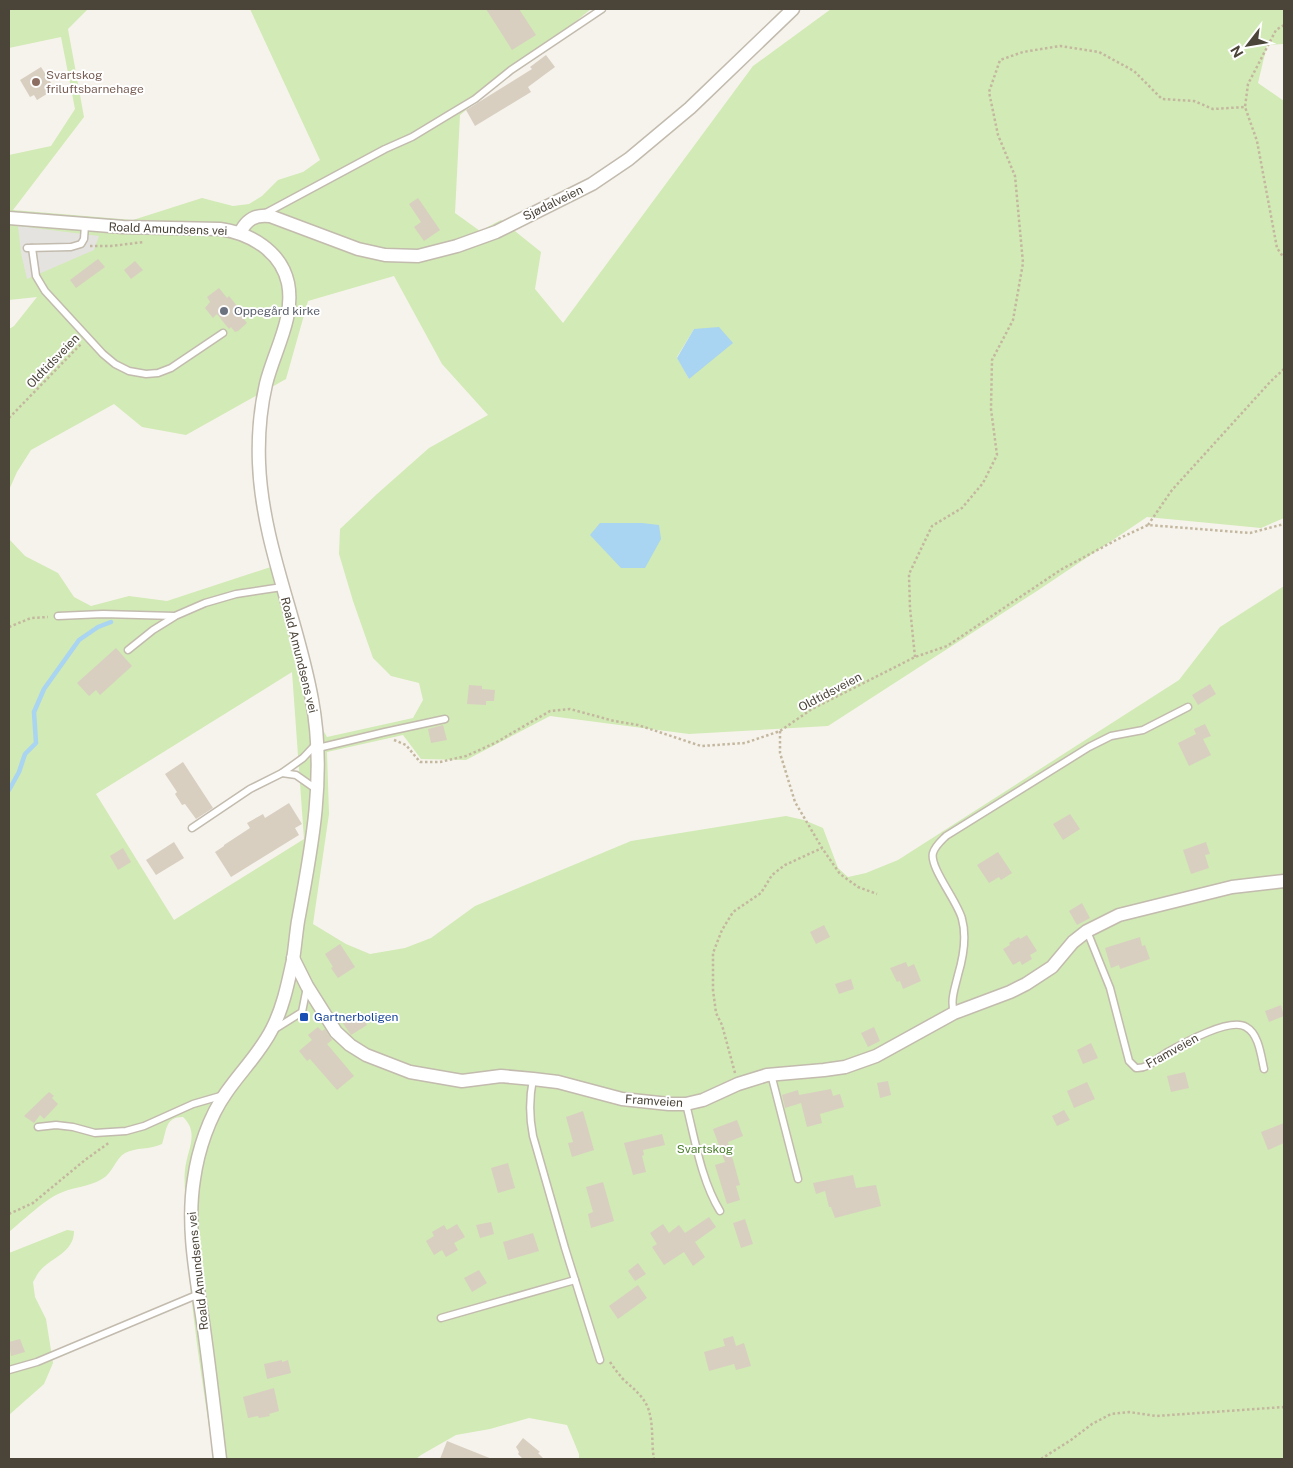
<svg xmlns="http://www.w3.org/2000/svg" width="1293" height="1468" viewBox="0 0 1293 1468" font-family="'Public Sans',sans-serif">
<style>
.green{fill:#d2eab5;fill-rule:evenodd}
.parking{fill:#e5e3e0}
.water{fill:#a9d4f2}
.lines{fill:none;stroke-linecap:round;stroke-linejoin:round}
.stream{stroke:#a9d4f2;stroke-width:4.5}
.building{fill:#d8cfc1}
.service-casing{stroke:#c2bbae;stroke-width:9}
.minor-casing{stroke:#c2bbae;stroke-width:15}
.path{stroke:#c4b79f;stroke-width:2.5;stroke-dasharray:2.5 2.5;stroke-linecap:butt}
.service{stroke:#fff;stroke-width:6}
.minor{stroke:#fff;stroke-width:12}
.education-dot{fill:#8d6e63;stroke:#fff;stroke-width:2}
.worship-dot{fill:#6b7280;stroke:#fff;stroke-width:2}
.transit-dot{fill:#1a4fb4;stroke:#fff;stroke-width:2}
.labels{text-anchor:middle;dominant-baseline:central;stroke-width:4;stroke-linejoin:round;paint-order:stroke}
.education-label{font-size:12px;fill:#785e54;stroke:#fff;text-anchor:start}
.street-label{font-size:12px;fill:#4b4439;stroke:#fff}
.worship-label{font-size:12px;fill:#5b616d;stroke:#fff;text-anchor:start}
.transit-label{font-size:12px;fill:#164399;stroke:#fff;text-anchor:start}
.park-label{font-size:12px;fill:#4a7f2a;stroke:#fff}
</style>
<rect width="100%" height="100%" fill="#f6f3ec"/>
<g class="green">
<path d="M9,9H88L68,29L84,117L13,210L133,220L202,198L233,206L249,204L262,196L278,180L303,172L320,160L250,9H591L460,115L455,213L480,231L501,220L541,252L535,289L563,323L753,66L831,9H1284V44L1267,45L1258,83L1284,101V518L1261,528L1147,517L1037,591L828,726L689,734L550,716L466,760L421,759L403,735L327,752L329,814L313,924L346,944L370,954L405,948L431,938L475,906L631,841L786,816L804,820L823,828L838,868L848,877L866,873L898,860L1179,680L1220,627L1284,586V1459H579V1454L567,1425L529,1418L490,1429L456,1435L421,1455L416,1459H214C201,1372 186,1285 185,1197C185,1188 184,1179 185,1170C187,1150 200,1133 183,1117C165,1117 167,1130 162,1144C150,1150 136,1147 125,1153C115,1159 113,1173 102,1179C89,1187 72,1187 58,1194C46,1199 21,1222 9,1232V539L25,556L58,573L74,597L91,606L129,596L167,601L283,563L320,725L327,737L413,718L423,700L419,683L391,676L373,658L353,601L339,554L340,529L377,494L429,448L488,415L442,364L394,276L308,301L286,379L186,435L142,427L114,404L31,450L17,472L9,490V329L14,326L37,297L9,300V155L51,146L75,109L61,37L9,48ZM694,329L689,379L677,357ZM292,672L304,839L174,920L96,794Z"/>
<path d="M67,1230L74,1231C74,1253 51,1257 39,1272C37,1274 35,1279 33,1282L35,1297L46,1319L53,1363L44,1384L9,1415V1253Z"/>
</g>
<path class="parking" d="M18,226L99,236L94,250L27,279L21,253Z"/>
<g class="water">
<path d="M719,327L733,343L689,379L677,358L694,329Z"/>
<path d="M600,523H642L659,525L661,539L645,568H621L590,535Z"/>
</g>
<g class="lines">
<path class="stream" d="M9,790L19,772L25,754L36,743L34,712L44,689L79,640L98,627L111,622"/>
</g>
<g class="building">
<path d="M486,9H519L536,35L512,50Z"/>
<path d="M546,55L555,67L528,87L531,92L475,126L466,110L532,69L530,67Z"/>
<path d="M41,67L55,89L37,100L34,95L30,97L20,80Z"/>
<path d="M418,198L440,230L424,241L414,227L421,222L409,204Z"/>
<path d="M98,259L105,267L76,288L70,280Z"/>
<path d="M135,261L143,270L131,279L124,270Z"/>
<path d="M219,288L227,298L229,296L245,316L243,318L247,323L238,331L235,332L231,327L229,329L217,314L213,318L205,308L210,302L207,297Z"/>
<path d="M116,648L132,666L100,695L96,690L89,696L77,683Z"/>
<path d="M1210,684L1216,694L1198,705L1192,695Z"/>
<path d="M469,685L482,686V689L495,690L494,701H486V705L467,704Z"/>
<path d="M1205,724L1211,736L1203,739L1211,755L1189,766L1178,743L1196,734L1194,729Z"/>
<path d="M443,725L447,740L431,743L428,729Z"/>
<path d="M183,762L213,808L196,819L185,804L182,805L175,794L177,792L165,774Z"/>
<path d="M289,803L302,824L295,828L299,835L231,877L215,852L224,846V845L250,828L247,823L263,814L265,818Z"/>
<path d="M1070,814L1080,829L1063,840L1053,824Z"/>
<path d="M174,842L184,858L156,875L146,860Z"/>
<path d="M1206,842L1210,854L1205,855L1209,868L1191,874L1183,850Z"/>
<path d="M123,848L131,862L118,870L110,856Z"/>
<path d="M998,852L1012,873L1001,880L999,877L989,883L977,865Z"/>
<path d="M1082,903L1090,918L1077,925L1069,911Z"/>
<path d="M824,925L830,937L816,944L810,932Z"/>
<path d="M1027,935L1037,951L1030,955L1032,959L1022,965L1020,961L1013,965L1003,949L1010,945L1009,943L1019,937L1020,939Z"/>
<path d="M1140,937L1142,946L1145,945L1150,959L1120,969L1119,965L1111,968L1105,948Z"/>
<path d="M340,944L355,967L338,978L331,968L333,967L325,954Z"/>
<path d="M906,962L908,967L914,964L921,981L903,989L900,981L897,982L890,968Z"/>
<path d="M851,979L854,989L839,994L835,984Z"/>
<path d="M1281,1005L1284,1016L1269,1022L1265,1011Z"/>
<path d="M359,1011L367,1025L351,1035L342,1022Z"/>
<path d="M318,1027L322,1031L325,1029L332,1040L327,1044L354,1076L337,1090L310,1059L307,1061L299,1051L312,1040L308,1035Z"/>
<path d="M874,1027L880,1041L868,1047L861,1033Z"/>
<path d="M1091,1043L1098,1058L1083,1064L1077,1050Z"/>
<path d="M1185,1072L1189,1088L1171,1092L1167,1076Z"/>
<path d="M888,1081L891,1095L880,1098L877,1083Z"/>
<path d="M1087,1082L1095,1099L1074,1108L1067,1091Z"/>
<path d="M831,1089L833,1096L840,1094L844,1107L820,1114L822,1123L807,1127L801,1103L785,1108L782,1095L798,1090L799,1095Z"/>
<path d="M49,1092L54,1096L52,1098L58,1104L44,1119L40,1115L34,1123L24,1116Z"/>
<path d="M1064,1110L1070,1120L1057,1126L1052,1116Z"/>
<path d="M583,1111L594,1150L572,1157L568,1143L573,1142L566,1117Z"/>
<path d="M737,1120L743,1136L728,1142L740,1185L736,1186L740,1200L727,1204L715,1165L725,1162L713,1129Z"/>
<path d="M1284,1123V1143L1268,1150L1261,1132Z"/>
<path d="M662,1134L665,1145L643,1150L644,1155L642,1156L646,1172L633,1175L624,1143Z"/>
<path d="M508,1163L515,1188L498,1193L491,1168Z"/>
<path d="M853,1175L856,1188L876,1185L881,1206L835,1218L831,1207H829L825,1191L816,1194L813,1183Z"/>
<path d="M603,1182L614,1221L591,1228L588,1214L593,1212L586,1187Z"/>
<path d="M709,1217L716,1227L695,1242L705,1257L693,1266L684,1252L664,1265L652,1247L657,1244L650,1233L663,1224L669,1233L679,1225L685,1233Z"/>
<path d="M745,1219L753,1244L741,1248L733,1223Z"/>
<path d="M491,1222L494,1234L480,1238L476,1225Z"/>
<path d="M457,1224L465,1237L454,1243L458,1250L446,1257L442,1250L434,1255L426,1241L434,1236L432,1232L444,1225L447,1230Z"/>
<path d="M533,1233L539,1251L508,1260L503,1242Z"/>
<path d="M638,1263L646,1274L635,1281L628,1271Z"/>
<path d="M479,1270L487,1283L472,1292L464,1278Z"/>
<path d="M638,1285L647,1298L618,1319L609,1306Z"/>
<path d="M733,1336L736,1346L744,1343L751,1366L736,1370L734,1364L709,1371L704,1352L725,1346L723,1339Z"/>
<path d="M20,1339L25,1352L11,1356L9,1342Z"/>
<path d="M282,1360V1362L288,1360L291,1373L267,1379L264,1364Z"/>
<path d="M274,1388L279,1411L269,1414L270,1416L259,1418L258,1416L248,1418L243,1397Z"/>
<path d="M523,1438L540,1452L538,1453L544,1459H523L518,1454L519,1452L516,1447Z"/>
<path d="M447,1441L492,1459H440Z"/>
</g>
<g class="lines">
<defs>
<g id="service">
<path d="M264,214L385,149L412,137L450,114L475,99L511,70L602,9"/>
<path d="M27,248L71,247L81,244L84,239L85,225"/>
<path d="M32,248L36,276L45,291L103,354L115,364L129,371L146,374L158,373L171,368L223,333"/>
<path d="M58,616L103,614L175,616L205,603L236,594L282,587"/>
<path d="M128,650L153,630L174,617"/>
<path d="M318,748L385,732L445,719"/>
<path d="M282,773L296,775L316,789"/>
<path d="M192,828L250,789L282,773L303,758L317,743"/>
<path d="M1087,931L1110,988L1129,1061L1136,1068C1148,1069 1156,1059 1166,1053C1182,1044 1230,1017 1246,1027C1259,1034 1261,1056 1264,1069"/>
<path d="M954,1013C950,1000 955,988 958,975C963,958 967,937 962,919C958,902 929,867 933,853C935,846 941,841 946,836L1089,747L1111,736L1143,730L1188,707"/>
<path d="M275,1029L302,1012L307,987"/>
<path d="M771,1074L798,1179"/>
<path d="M533,1079C529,1099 529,1116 533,1136L565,1248L600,1360"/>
<path d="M686,1104C695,1139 701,1180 720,1211"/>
<path d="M38,1127L56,1125L73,1127L95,1133L126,1131L144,1126L193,1104L224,1095"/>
<path d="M441,1318L575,1280"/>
<path d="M9,1370L37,1362L199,1294"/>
</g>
<g id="minor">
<path d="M9,218L123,227L220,229C250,233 281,251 288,283C295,318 274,351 266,384C260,410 258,437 259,463C262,544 298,620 312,700C326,774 312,847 298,921C296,934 295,947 293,960C288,983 283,1008 272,1029C260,1053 241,1071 226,1093C209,1117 198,1150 194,1179C186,1228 197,1280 204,1329C210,1372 215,1416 220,1459"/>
<path d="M240,233C246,220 255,214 270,216L358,249L385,255L418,256L457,246L496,232L592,184L629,159L690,108L793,9"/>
<path d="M293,958L307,986L336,1032L350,1045L366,1055L410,1072L462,1081L501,1076L533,1079L558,1082L622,1099L669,1104H686L703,1100L738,1084L767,1075L824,1070L845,1067L876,1056L954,1013L1010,992L1026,984L1052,967L1073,942L1087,931L1119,915L1232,887L1284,881"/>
</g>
</defs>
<use href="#service" class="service-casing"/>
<use href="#minor" class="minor-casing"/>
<g class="path">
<path d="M1284,25L1276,30L1248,84L1245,107L1257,141L1277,248L1284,258"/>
<path d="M90,246H111L144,242"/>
<path d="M9,418L81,344"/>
<path d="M1148,525L1172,490L1271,381L1284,369"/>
<path d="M9,627L31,618L48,617"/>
<path d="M915,657L910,608L909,574L932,526L962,508L983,483L997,455L991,409L992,360L1013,320L1023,263L1015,176L998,135L989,92L1000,60L1023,52L1060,46L1099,52L1134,71L1162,99L1194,101L1213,109L1245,107"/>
<path d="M780,731V753L795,802L822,848L840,874L858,887L877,894"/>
<path d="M394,740L406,745L420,762H440L466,756L495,743L550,711L570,709L614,721L638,725L701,746L745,743L780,731L812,709L915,657L947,646L1062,569L1118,539L1148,525L1250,533L1284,524"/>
<path d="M735,1073L722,1025L716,1013L713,990V953L722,930L733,912L761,893L772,875L785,865L822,848"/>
<path d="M9,1214L33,1203L85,1160L110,1142"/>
<path d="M610,1362C614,1368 618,1373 622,1378C632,1388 643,1395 648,1408C654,1424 651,1443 654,1459"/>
<path d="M1041,1459L1071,1440L1092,1424L1111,1414L1129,1412L1156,1416L1284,1407"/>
</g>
<use href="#service" class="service"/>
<use href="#minor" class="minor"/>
</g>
<circle class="education-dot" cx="36" cy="82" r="5"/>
<circle class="worship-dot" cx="224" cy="311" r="5"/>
<rect class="transit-dot" x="299" y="1012" width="10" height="10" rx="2.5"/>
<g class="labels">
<g class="education-label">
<text x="46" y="75">Svartskog<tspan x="46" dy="14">friluftsbarnehage</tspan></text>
</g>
<g class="street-label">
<text transform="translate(553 203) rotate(-26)">Sjødalveien</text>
<text transform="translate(168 229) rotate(2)">Roald Amundsens vei</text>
<text transform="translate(53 361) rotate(-46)">Oldtidsveien</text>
<text transform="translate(299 655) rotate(76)">Roald Amundsens vei</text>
<text transform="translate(830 692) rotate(-28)">Oldtidsveien</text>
<text transform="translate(1172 1051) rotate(-29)">Framveien</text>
<text transform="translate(654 1101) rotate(4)">Framveien</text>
<text transform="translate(198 1271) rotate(-96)">Roald Amundsens vei</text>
</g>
<g class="worship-label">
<text x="234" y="311">Oppegård kirke</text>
</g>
<g class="transit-label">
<text x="314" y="1017">Gartnerboligen</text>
</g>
<g class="park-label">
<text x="705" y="1149">Svartskog</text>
</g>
</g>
<rect width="1293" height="1468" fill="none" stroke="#4b4439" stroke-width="20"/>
<g transform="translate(1248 45) rotate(239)" stroke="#ffffff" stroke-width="4" paint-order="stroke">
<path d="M0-4L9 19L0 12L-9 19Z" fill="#4b4439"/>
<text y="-8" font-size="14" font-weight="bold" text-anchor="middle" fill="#4b4439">N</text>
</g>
</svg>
